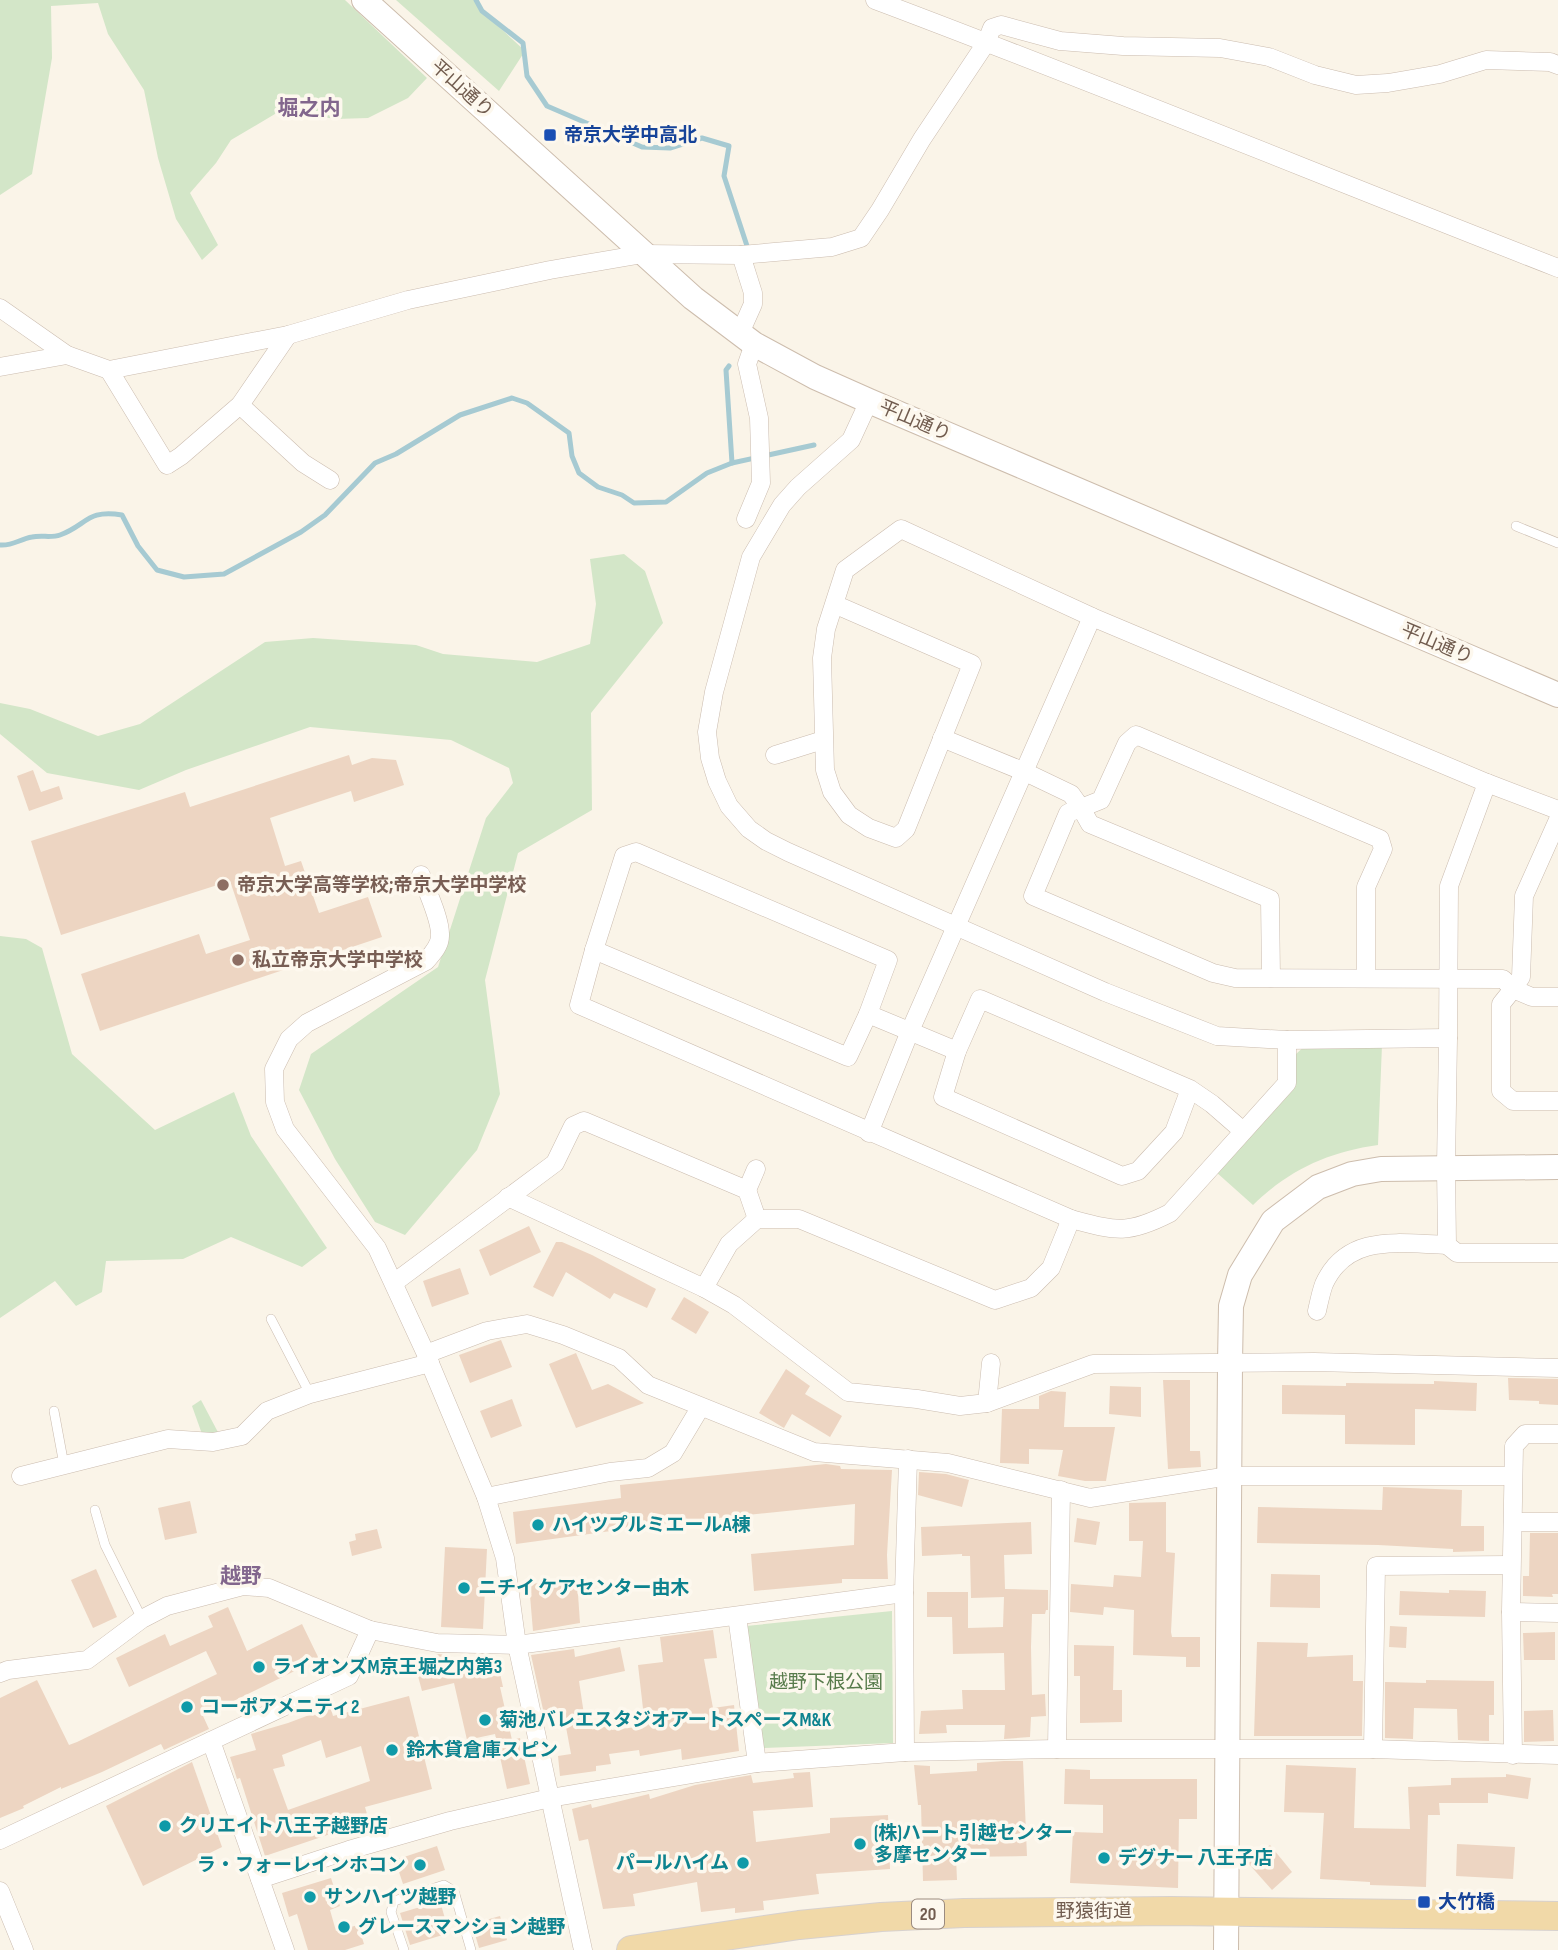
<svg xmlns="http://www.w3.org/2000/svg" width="1558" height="1950" viewBox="0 0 1558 1950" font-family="'Sofia Sans Condensed','Noto Sans JP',sans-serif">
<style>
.green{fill:#d3e6c8}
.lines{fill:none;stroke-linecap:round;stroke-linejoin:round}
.stream{stroke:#a6cad2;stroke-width:5}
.building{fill:#edd5c2;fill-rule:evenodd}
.lane-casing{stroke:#cbbcaf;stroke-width:10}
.street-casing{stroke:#cbbcaf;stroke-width:19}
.secondary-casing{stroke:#cdbdad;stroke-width:26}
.primary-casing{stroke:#d7d1ce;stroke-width:30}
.lane{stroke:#fff;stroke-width:9}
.street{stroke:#fff;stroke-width:18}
.secondary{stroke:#fff;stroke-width:24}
.primary{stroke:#f1d9a8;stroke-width:28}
.transit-dot{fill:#1a4fb4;stroke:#fdf8ee;stroke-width:2.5}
.education-dot{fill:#8d6e63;stroke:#fdf8ee;stroke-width:2.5}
.culture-dot{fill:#0f9aa8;stroke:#fdf8ee;stroke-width:2.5}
.labels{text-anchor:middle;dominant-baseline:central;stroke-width:7;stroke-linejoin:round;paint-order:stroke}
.shield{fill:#fdf8ee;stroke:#9b8b7f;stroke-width:2}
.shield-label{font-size:18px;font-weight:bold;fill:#715c4f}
.street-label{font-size:19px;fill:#715c4f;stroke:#fdf8ee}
.transit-label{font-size:19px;font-weight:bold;fill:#164399;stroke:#fdf8ee;text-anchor:start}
.education-label{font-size:19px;font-weight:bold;fill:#785e54;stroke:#fdf8ee;text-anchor:start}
.culture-label{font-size:19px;font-weight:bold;fill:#0d838f;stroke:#fdf8ee;text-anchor:start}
.park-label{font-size:19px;fill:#577b4b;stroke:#fdf8ee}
.neighbourhood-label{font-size:21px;font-weight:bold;fill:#82668d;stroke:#fdf8ee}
</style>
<rect width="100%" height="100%" fill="#faf4e8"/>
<g class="green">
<path d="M0,0H345L427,78L408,98L368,118L336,119L280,111L231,140L216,163L190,193L218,245L202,260L176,219L158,158L144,90L108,34L98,3L51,6L52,58L32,174L0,195Z"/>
<path d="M396,0H478L482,11L525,51L499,91Z"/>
<path d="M624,554L645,571L663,623L591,713L592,810L518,853L485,980L500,1094L477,1150L405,1235L375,1222L335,1159L299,1090L311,1054L438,967L486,818L513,783L509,768L451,740L310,727L186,770L139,790L47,773L0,734V703L30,709L98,736L140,724L265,642L313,638L416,645L443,654L537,662L590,644L596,604L590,559Z"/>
<path d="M0,936L26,939L42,948L72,1054L155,1130L234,1092L251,1136L327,1248L302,1267L231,1237L183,1259L106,1261L102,1292L76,1306L55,1281L0,1318Z"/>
<path d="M1307,1044L1382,1045L1378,1145C1328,1152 1289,1170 1253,1205L1216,1172L1295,1083L1296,1054Z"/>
<path d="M201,1400L220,1436L202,1434L192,1406Z"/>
<path d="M892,1611L893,1743L764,1748L746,1626Z"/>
</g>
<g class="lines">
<g class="stream">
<path d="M476,0L482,11L523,43L527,76L547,106L642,147L670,148L702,138L729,146L724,176L749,252"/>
<path d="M729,366L726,370L732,463"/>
<path d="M0,545C13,546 20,539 32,537C41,535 52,538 60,535C87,525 87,509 122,515L138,546L157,570L184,577L224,574L301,532L325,515L375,463L396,454L460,415L512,398L527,403L569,433L572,456L579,473L598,487L622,495L634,503L666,502L707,473L732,463L814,445"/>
</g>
</g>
<g class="building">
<path d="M349,755L352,765L372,758L396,760L404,785L354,802L351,791L270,818L285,866L301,861L319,913L368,897L382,937L100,1031L81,974L199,934L206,954L250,940L230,881L61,935L31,841L185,792L190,807Z"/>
<path d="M33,770L41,792L59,786L63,799L29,811L17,776Z"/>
<path d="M529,1226L541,1252L490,1276L479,1250Z"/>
<path d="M556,1242H562L592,1255L656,1289L647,1308L614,1293L610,1299L566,1272L553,1297L533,1287Z"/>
<path d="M460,1268L469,1294L432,1307L423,1281Z"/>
<path d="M684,1297L709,1312L696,1334L671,1319Z"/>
<path d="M501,1340L512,1367L470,1383L459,1355Z"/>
<path d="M576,1353L592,1390L608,1384L644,1403L576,1428L549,1364Z"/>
<path d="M786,1369L810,1386L805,1394L842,1416L830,1437L792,1414L784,1428L759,1413Z"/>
<path d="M1508,1378L1558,1379V1405L1539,1404V1401L1509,1400Z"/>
<path d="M1163,1380H1190V1451H1200L1201,1467L1168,1469Z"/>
<path d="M1434,1381L1477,1383L1476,1411L1415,1409V1445L1345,1444V1415L1282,1414V1385L1346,1386V1383L1434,1384Z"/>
<path d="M1110,1386L1141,1387V1417L1109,1414Z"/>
<path d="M1051,1391L1066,1392L1064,1427H1115L1106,1481H1085L1058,1476L1063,1450L1029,1449V1464L1000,1463L1002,1409H1039V1396Z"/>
<path d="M512,1399L522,1426L491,1438L480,1411Z"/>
<path d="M826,1464L840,1466L841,1469L892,1470L887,1555L888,1579H842V1583L754,1591L751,1554L854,1545L855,1504L611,1529V1531L516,1544L513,1512L621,1498L620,1485Z"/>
<path d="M919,1472L946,1474L969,1480L962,1507L918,1495Z"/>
<path d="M1383,1487L1462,1490L1461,1526H1484V1551L1453,1552V1549L1378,1545L1257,1543L1258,1507L1382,1510Z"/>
<path d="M190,1501L197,1533L165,1540L158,1508Z"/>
<path d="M1166,1502V1552L1175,1553L1171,1632L1172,1637H1200V1667H1186V1657L1133,1655L1134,1610L1104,1607L1103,1615L1070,1612L1071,1584L1113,1587L1114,1575L1141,1577L1143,1541H1129V1503Z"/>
<path d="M1077,1518L1100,1522L1096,1545L1074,1542Z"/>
<path d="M1031,1522L1032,1554L1004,1555L1005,1589L1048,1590V1610H1046L1045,1614H1032L1031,1647L1032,1695L1045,1694L1046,1716L1031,1717L1030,1737L1004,1739L1005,1725H946L947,1733L919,1734L921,1711L963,1709L962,1690H1005L1004,1653L953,1654L952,1617H927V1592H968V1628L1003,1627L1004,1597L971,1598L970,1556H962V1554L922,1556L921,1527Z"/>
<path d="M377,1529L382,1548L352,1556L349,1542L356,1540L355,1534Z"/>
<path d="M1530,1533H1558V1594H1552L1553,1597L1523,1596V1576H1529Z"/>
<path d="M445,1547L487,1549L483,1629L441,1627Z"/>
<path d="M96,1569L117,1617L93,1628L71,1580Z"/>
<path d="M1271,1574L1320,1575V1608L1270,1607Z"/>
<path d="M577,1580L580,1623L533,1631L529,1584Z"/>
<path d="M1449,1590L1486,1591L1485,1617L1399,1615L1400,1591L1449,1593Z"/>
<path d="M228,1607L247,1651L302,1624L319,1659L203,1716L209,1729L164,1750L161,1744L102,1772L61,1789V1787L23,1806L24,1808L0,1818V1698L37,1680L69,1745L77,1742L217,1674L206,1651L129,1687L116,1658L165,1634L170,1646L213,1627L208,1616Z"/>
<path d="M1390,1626L1407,1627L1406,1648L1389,1647Z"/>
<path d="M713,1630L717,1658L704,1659L713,1708L734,1705L739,1751L682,1760L681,1749L640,1756L639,1750L609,1754L611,1764L596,1766V1771L560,1776L558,1756L571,1754L563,1711L544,1714L531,1655L574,1649L575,1657L620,1647L625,1671L579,1681L586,1728L612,1726V1730L645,1726L638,1665L663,1662L660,1637Z"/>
<path d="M1555,1632V1660H1524L1523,1633Z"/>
<path d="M1257,1642L1308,1643L1307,1657L1353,1655V1681H1363L1362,1736H1254Z"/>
<path d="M1074,1645L1114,1646L1113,1690H1122V1722L1080,1723V1676H1074Z"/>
<path d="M439,1654L446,1655L453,1679L451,1673L498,1664L503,1687H500L512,1740L520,1738L530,1784L507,1789L495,1734L467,1740L454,1683L422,1691L414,1661Z"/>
<path d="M1426,1680L1494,1681V1715H1489V1741L1458,1740L1457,1709L1414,1708L1413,1739L1385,1738V1682L1426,1683Z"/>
<path d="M409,1696L432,1789L365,1807L369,1821L265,1856L240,1778L237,1779L230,1757L256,1750L251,1734L288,1723L312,1714V1712L330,1706L333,1716ZM321,1740L326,1758L361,1746L370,1781L288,1810L273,1769L285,1766L282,1755Z"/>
<path d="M1553,1710L1554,1741L1524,1742V1711Z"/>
<path d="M1004,1761H1023L1027,1856L956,1857L957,1880L923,1881L921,1805H918L914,1765L930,1766V1774L977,1771V1763Z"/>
<path d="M192,1762L222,1847L143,1886L106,1806Z"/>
<path d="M1286,1765L1356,1768L1354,1828L1410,1829L1408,1787L1451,1785V1778L1506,1777V1774L1531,1778L1528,1799L1488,1793V1803H1439L1440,1815H1428L1426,1887L1401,1886L1370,1885V1882L1320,1879L1324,1813L1284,1812Z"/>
<path d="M1065,1769L1090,1770V1779H1197V1819H1179L1178,1888L1070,1883L1073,1832L1103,1833V1805L1064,1804Z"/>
<path d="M810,1772L813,1807L753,1811L756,1842L830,1833V1818L888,1815L890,1869L816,1874L819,1894L763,1901L764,1910L735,1913V1908L701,1912L697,1882L633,1894L635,1906L603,1909L588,1839L579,1841L572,1809L591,1804L592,1808L649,1794L650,1799L695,1785L751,1775L753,1783L794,1778L793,1773Z"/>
<path d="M1457,1844L1515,1847L1513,1879L1456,1876Z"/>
<path d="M1270,1845L1292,1872L1272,1890L1248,1863Z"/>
<path d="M437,1846L445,1870L403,1884L395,1860Z"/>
<path d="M331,1878L340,1906L330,1910L336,1931L358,1925L364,1944L345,1950H308L297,1914L289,1917L282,1893Z"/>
<path d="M440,1901L449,1933L410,1945L400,1913Z"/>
<path d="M500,1916L507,1940L479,1948L472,1924Z"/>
</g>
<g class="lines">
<defs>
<g id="lane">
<path d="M1516,526L1558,543"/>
<path d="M271,1319L310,1394"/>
<path d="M54,1411L64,1465"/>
<path d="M95,1510L105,1545L142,1619"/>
<path d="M404,1950L391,1912L394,1901L444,1885L454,1891L471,1950"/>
</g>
<g id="street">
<path d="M875,0C1104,86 1330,179 1558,268"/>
<path d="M0,308L67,355L109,370L288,335L408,300L550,270L643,254L741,255L832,247L861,238L880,210L922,139L986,43L992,28L1001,25L1060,41L1123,46L1220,48L1269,57L1315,75L1356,85L1388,83L1440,74L1486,60L1550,62L1558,65"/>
<path d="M740,333L753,304V293L741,255"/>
<path d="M0,367L67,355"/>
<path d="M109,370L167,465L181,456L240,405L288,335"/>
<path d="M869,401L851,440L798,487L782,505L751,557L714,692L707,732L710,758L717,781L729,806L749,829L766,841L788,852L1105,992L1217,1036L1287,1040L1448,1038L1446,1167L1447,1245L1457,1253H1558"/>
<path d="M240,405L303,463L330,480"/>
<path d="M746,519L761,483L759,418L747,364L754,344"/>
<path d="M834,604L972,664L906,829L896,838L869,828L849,815L832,792L825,770L822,658L826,629L845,570L901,529L1092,617L1487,783L1558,810"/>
<path d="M942,738L1025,772L1071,794L1081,808L1068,813L1033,896L1213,973L1235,978L1503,979L1513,989L1501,1004V1091L1513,1101H1558"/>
<path d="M775,755L823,740"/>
<path d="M1558,820L1524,896L1521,977L1513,989L1532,997H1558"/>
<path d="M636,852L888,960L868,1014L848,1057L594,950L624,856Z"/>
<path d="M421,875C427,891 441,920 440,936C440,946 432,954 426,961L307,1023L289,1039L274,1069L275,1102L285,1129L377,1248L426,1354L486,1497L505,1558L517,1645L583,1950"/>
<path d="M594,950L579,1005L1071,1219C1116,1231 1127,1235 1170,1213L1287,1083V1040"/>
<path d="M1271,978L1270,899L1090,824L1081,808L1101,800L1127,743L1136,735L1380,839L1383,849L1366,887V978"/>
<path d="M868,1014L957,1051"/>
<path d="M1448,1038L1449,886L1487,783"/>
<path d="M1190,1089L980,999L957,1051L943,1097L1122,1176L1138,1171L1174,1132L1190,1089L1212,1104L1243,1131"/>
<path d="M869,1133L910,1031L1092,617"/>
<path d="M747,1190L756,1169"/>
<path d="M508,1197L704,1288L734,1305L848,1392L917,1399L960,1406L987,1403L1093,1364L1314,1362L1558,1368"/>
<path d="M395,1282L555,1163L573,1126L584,1121L747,1190L757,1219"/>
<path d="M704,1288L729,1244L757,1219H799L995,1300L1031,1288L1051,1268L1071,1219"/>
<path d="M1317,1311C1319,1302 1321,1292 1324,1284C1348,1232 1401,1244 1447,1245"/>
<path d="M426,1354L487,1331L527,1324L563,1335L619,1358L648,1385L814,1452L948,1463L1090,1498L1229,1476H1512"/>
<path d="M987,1403L991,1363"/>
<path d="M21,1476L168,1439L213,1442L242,1436L267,1411L310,1394L430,1363"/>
<path d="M486,1497L610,1472L648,1468L673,1453L700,1408"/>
<path d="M1513,1522H1558"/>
<path d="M1511,1612L1558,1613"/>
<path d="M737,1616L757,1763"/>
<path d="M0,1673L8,1670L87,1660L142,1619L167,1606L243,1586L269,1588L370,1630L437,1643L517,1645L904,1593"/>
<path d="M211,1741L285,1950"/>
<path d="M1057,1749L1061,1490"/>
<path d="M1373,1749L1376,1566L1511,1565"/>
<path d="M905,1752L904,1593L908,1459"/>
<path d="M1513,1755L1511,1612L1514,1446L1525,1434H1558"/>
<path d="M0,1840L349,1676L370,1630"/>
<path d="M260,1879L349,1850L450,1821L550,1798L757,1763L905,1752L1057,1749H1373L1558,1755"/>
<path d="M0,1891L24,1950"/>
</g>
<g id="secondary">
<path d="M364,0L693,298L754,344L815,377L869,401L1558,695"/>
<path d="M1226,1950L1230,1363L1231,1306L1240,1275L1273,1221L1318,1187L1352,1174L1381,1169L1558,1167"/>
</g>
<path id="primary" d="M631,1950L799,1925L881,1917L964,1913L1171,1911L1558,1916"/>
</defs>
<use href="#lane" class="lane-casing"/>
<use href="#street" class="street-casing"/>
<use href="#secondary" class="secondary-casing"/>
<use href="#primary" class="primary-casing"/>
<use href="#lane" class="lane"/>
<use href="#street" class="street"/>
<use href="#secondary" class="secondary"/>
<use href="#primary" class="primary"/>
</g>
<g class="transit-dot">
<rect x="543" y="128" width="14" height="14" rx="3.5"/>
<rect x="1417" y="1895" width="14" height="14" rx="3.5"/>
</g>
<g class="education-dot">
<circle cx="223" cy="885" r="7"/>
<circle cx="238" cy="960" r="7"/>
</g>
<g class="culture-dot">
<circle cx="538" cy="1525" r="7"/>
<circle cx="464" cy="1588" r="7"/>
<circle cx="259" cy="1667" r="7"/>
<circle cx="187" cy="1707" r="7"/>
<circle cx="485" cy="1720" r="7"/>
<circle cx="392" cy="1750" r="7"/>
<circle cx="165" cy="1826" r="7"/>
<circle cx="860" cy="1844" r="7"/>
<circle cx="1104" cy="1858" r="7"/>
<circle cx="743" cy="1863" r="7"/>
<circle cx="420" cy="1865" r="7"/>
<circle cx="310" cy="1897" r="7"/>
<circle cx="344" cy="1927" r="7"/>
</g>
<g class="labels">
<rect class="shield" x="912" y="1899.5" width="32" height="29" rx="5"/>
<g class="shield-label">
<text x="928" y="1914">20</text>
</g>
<g class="street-label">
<text transform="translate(462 89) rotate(42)">平山通り</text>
<text transform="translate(915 421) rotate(23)">平山通り</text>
<text transform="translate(1437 644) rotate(23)">平山通り</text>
<text x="1094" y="1911">野猿街道</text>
</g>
<g class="transit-label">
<text x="564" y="135">帝京大学中高北</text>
<text x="1438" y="1902">大竹橋</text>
</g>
<g class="education-label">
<text x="237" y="885">帝京大学高等学校;帝京大学中学校</text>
<text x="252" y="960">私立帝京大学中学校</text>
</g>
<g class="culture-label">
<text x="552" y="1525">ハイツプルミエールA棟</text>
<text x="478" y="1588">ニチイ ケアセンター由木</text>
<text x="273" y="1667">ライオンズM京王堀之内第3</text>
<text x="201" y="1707">コーポアメニティ2</text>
<text x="499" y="1720">菊池バレエスタジオアートスペースM&amp;K</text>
<text x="406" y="1750">鈴木貸倉庫スピン</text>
<text x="179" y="1826">クリエイト八王子越野店</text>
<text x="874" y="1833">(株)ハート引越センター<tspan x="874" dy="22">多摩センター</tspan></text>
<text x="1118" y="1858">デグナー 八王子店</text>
<text x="729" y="1863" text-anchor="end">パールハイム</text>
<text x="406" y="1865" text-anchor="end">ラ・フォーレインホコン</text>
<text x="324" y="1897">サンハイツ越野</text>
<text x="358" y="1927">グレースマンション越野</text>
</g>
<g class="park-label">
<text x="826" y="1682">越野下根公園</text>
</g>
<g class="neighbourhood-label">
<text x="309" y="108">堀之内</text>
<text x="241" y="1576">越野</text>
</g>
</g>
</svg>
